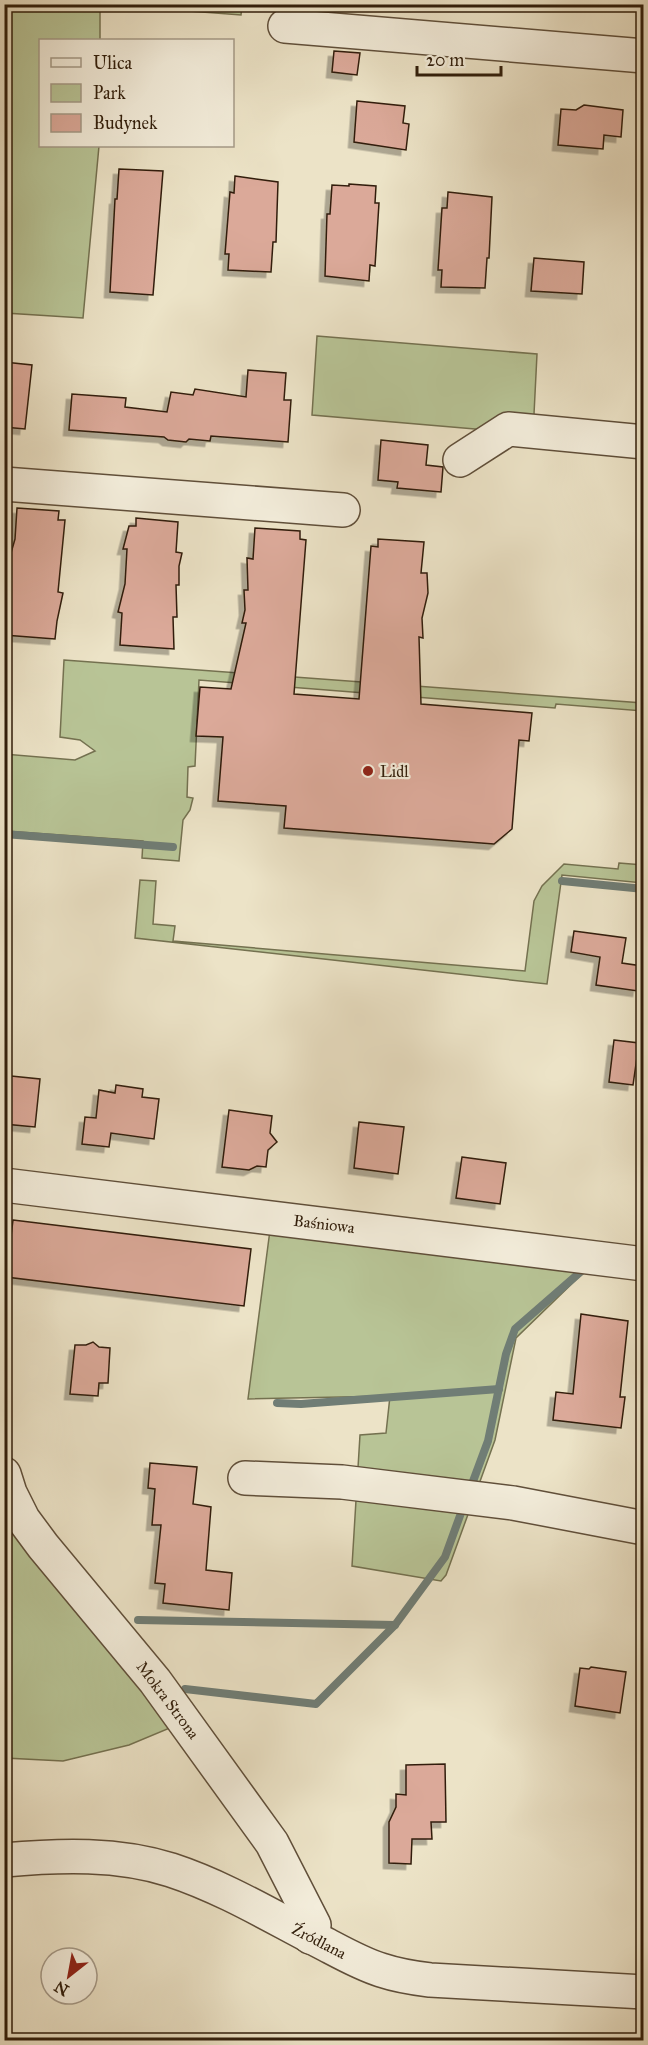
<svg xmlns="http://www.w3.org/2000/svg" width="648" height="2045" viewBox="0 0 648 2045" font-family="'IM FELL Great Primer',serif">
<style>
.green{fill:#b8c496;stroke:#747150;stroke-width:1.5}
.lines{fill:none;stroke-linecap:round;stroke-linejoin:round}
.stream{stroke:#707d75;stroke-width:8}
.building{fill:#dba999;stroke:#311e0b;stroke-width:1.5;filter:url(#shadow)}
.minor-casing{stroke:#604f3a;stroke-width:36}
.minor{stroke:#f3eddb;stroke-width:33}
.poi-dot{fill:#8f2418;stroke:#f3eddb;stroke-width:2}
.labels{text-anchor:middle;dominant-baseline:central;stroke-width:4.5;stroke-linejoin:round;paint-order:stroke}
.poi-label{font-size:16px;fill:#311e0b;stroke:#f3eddb;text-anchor:start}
.street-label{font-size:16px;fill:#311e0b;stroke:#f3eddb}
</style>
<defs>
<filter id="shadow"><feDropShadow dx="-5.5" dy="5.5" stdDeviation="0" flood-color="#0004"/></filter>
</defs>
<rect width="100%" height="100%" fill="#ece3c7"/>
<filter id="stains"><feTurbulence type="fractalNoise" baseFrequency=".00333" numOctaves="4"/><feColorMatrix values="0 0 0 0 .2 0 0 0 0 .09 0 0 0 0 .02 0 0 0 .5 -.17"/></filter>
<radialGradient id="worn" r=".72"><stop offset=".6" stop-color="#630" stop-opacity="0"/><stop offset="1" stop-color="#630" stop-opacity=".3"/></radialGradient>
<g class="green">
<path d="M4,5H100V40H40V146H99L83,318L5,313Z"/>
<path d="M109,5H242L241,15Z"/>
<path d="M317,336L537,354L533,434L312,415Z"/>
<path d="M64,660L643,703V711L556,704L555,708L199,680L195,766L188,767L187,797L193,798L190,810L183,820L179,861L142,858L143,841L5,831L4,754L75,760L95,751L80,740L60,737Z"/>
<path d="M619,863L643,865V883L562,875L547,984L135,938L140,880L156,881L153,924L175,926L173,941L525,971L534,901L542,886L564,864L618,869Z"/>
<path d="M270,1230L586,1270L516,1338L495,1440L446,1575L441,1581L352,1566L360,1435L386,1433L390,1396L248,1399Z"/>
<path d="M4,1505L177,1725L129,1745L63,1761L5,1758Z"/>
</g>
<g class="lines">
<g class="stream">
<path d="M4,834L173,847"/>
<path d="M562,881L644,889"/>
<path d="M277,1403L301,1404L499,1389"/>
<path d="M472,1484L488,1441L506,1354L515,1329L585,1268"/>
<path d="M138,1620L395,1625"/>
<path d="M185,1689L316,1704L395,1625L445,1557L461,1513"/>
</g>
</g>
<g class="building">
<path d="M334,51L360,53L357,75L332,72Z"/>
<path d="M357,101L405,106L403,123L409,124L406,150L354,142Z"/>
<path d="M584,105L623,110L621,137L604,135L603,149L558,145L561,109L576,110Z"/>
<path d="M119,169L163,171L153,295L110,292L115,199H117Z"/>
<path d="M235,176L278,182L276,242H273L271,272L228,270L229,254H225L230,192L234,193Z"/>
<path d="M349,184L376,186L375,203H379L375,266L370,265L369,281L325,276L327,214H330L332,185L349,186Z"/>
<path d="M448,192L492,197L489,258H487L485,288L441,287L442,270H438L442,208H447Z"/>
<path d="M534,258L584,262L582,294L531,291Z"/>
<path d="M4,362L32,365L25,429L4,427Z"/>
<path d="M248,370L286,373L284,400H291L288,442L211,436L210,441L189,439L186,442L168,440L164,437L69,430L72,394L126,398L125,407L167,412L171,392L193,395L195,389L246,397Z"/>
<path d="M381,440L428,445L426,465L443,467L441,492L397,488L398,482L378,480Z"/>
<path d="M17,508L59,511L58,520H65L58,592L63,593L57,621L55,639L4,635V577L15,539Z"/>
<path d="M136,518L178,522L176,552L182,553L179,566V585H176L177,617H173L174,649L120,645L122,613L118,612L125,584L127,549H123L129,526H136Z"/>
<path d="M255,528L300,531V539L306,540L294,694L359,699L371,546L378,547V539L424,542L421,573H427L428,593L422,618L423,638L419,637L421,704L532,713L529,741L519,740L512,829L494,844L284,828L286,806L218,801L223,737L196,736L200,687L231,689L246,623H242L245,610L244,590H248L247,558L253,559Z"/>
<path d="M574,931L626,938L622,963L642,966L638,991L596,985L600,957L571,952Z"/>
<path d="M614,1040L639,1043L633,1085L609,1082Z"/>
<path d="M11,1076L40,1079L35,1127L4,1124V1084L10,1085Z"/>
<path d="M116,1085L143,1089L142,1097L159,1099L154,1139L111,1133L109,1147L82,1144L85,1117L96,1118L99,1090L115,1093Z"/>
<path d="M229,1110L272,1116L270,1133L277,1142L268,1150L266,1167L257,1166L249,1170L222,1167Z"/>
<path d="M359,1122L404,1127L398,1174L354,1168Z"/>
<path d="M462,1157L506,1163L500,1204L456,1198Z"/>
<path d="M13,1220L251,1249L244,1306L6,1277Z"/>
<path d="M581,1314L628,1321L620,1397H625L621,1428L553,1420L556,1392L573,1394Z"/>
<path d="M93,1342L99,1347L110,1348L108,1383H99L98,1396L70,1394L75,1345H86Z"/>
<path d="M150,1463L197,1467L193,1504L211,1507L206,1570L232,1573L229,1610L163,1603L165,1584L155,1583L161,1525H152L155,1489L148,1488Z"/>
<path d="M591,1667L626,1672L620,1713L575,1706L580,1668L589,1669Z"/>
<path d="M445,1764L446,1822H431L432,1839H412L411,1864L389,1863V1822L396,1807V1794L406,1795V1765Z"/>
</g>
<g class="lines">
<defs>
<g id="minor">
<path d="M285,26L644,56"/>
<path d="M460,460L508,429L644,442"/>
<path d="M4,484L343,510"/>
<path d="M4,1185L644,1264"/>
<path d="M4,1474L10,1493L23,1519L43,1546L155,1681L272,1843L314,1925L310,1937"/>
<path d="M245,1478L342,1482L513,1503L644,1528"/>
<path d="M4,1860C60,1855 118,1853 171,1870C226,1888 276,1919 327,1945C344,1954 362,1964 381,1970C396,1975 413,1978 430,1980L644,1992"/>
</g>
</defs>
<use href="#minor" class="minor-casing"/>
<use href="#minor" class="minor"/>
</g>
<circle class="poi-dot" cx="368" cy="771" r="6"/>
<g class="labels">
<g class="poi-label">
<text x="380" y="771">Lidl</text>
</g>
<g class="street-label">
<text transform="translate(324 1224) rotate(7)">Baśniowa</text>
<text transform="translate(168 1700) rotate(53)">Mokra Strona</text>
<text transform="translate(319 1941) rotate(27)">Źródlana</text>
</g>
</g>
<rect width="648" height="2045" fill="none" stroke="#ece3c7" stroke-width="24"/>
<rect x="6" y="6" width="636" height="2033" fill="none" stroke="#311e0b" stroke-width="3"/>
<rect x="12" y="12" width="624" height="2021" fill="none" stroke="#311e0b" stroke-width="1.5"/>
<rect x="39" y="39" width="195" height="108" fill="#f3eddb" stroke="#a59a88" stroke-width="1.5"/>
<rect x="51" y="58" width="30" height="9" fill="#f3eddb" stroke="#a59a88" stroke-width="1.5"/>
<text x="93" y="69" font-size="18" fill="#311e0b">Ulica</text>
<rect x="51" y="84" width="30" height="18" fill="#b8c496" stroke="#a59a88" stroke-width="1.5"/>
<text x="93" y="99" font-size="18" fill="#311e0b">Park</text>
<rect x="51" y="114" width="30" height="18" fill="#dba999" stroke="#a59a88" stroke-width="1.5"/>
<text x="93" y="129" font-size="18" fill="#311e0b">Budynek</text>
<g transform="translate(69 1976) rotate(211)"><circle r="28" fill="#f3eddb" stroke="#a59a88" stroke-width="1.5"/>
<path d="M0-4.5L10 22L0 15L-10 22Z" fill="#8f2418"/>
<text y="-9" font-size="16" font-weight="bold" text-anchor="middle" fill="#311e0b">N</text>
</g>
<path d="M417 66v9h84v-9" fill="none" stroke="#311e0b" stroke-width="3"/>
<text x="426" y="66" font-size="18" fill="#311e0b" stroke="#f3eddb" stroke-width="4.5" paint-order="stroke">20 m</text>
<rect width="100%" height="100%" filter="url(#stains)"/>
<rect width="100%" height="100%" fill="url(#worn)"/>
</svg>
